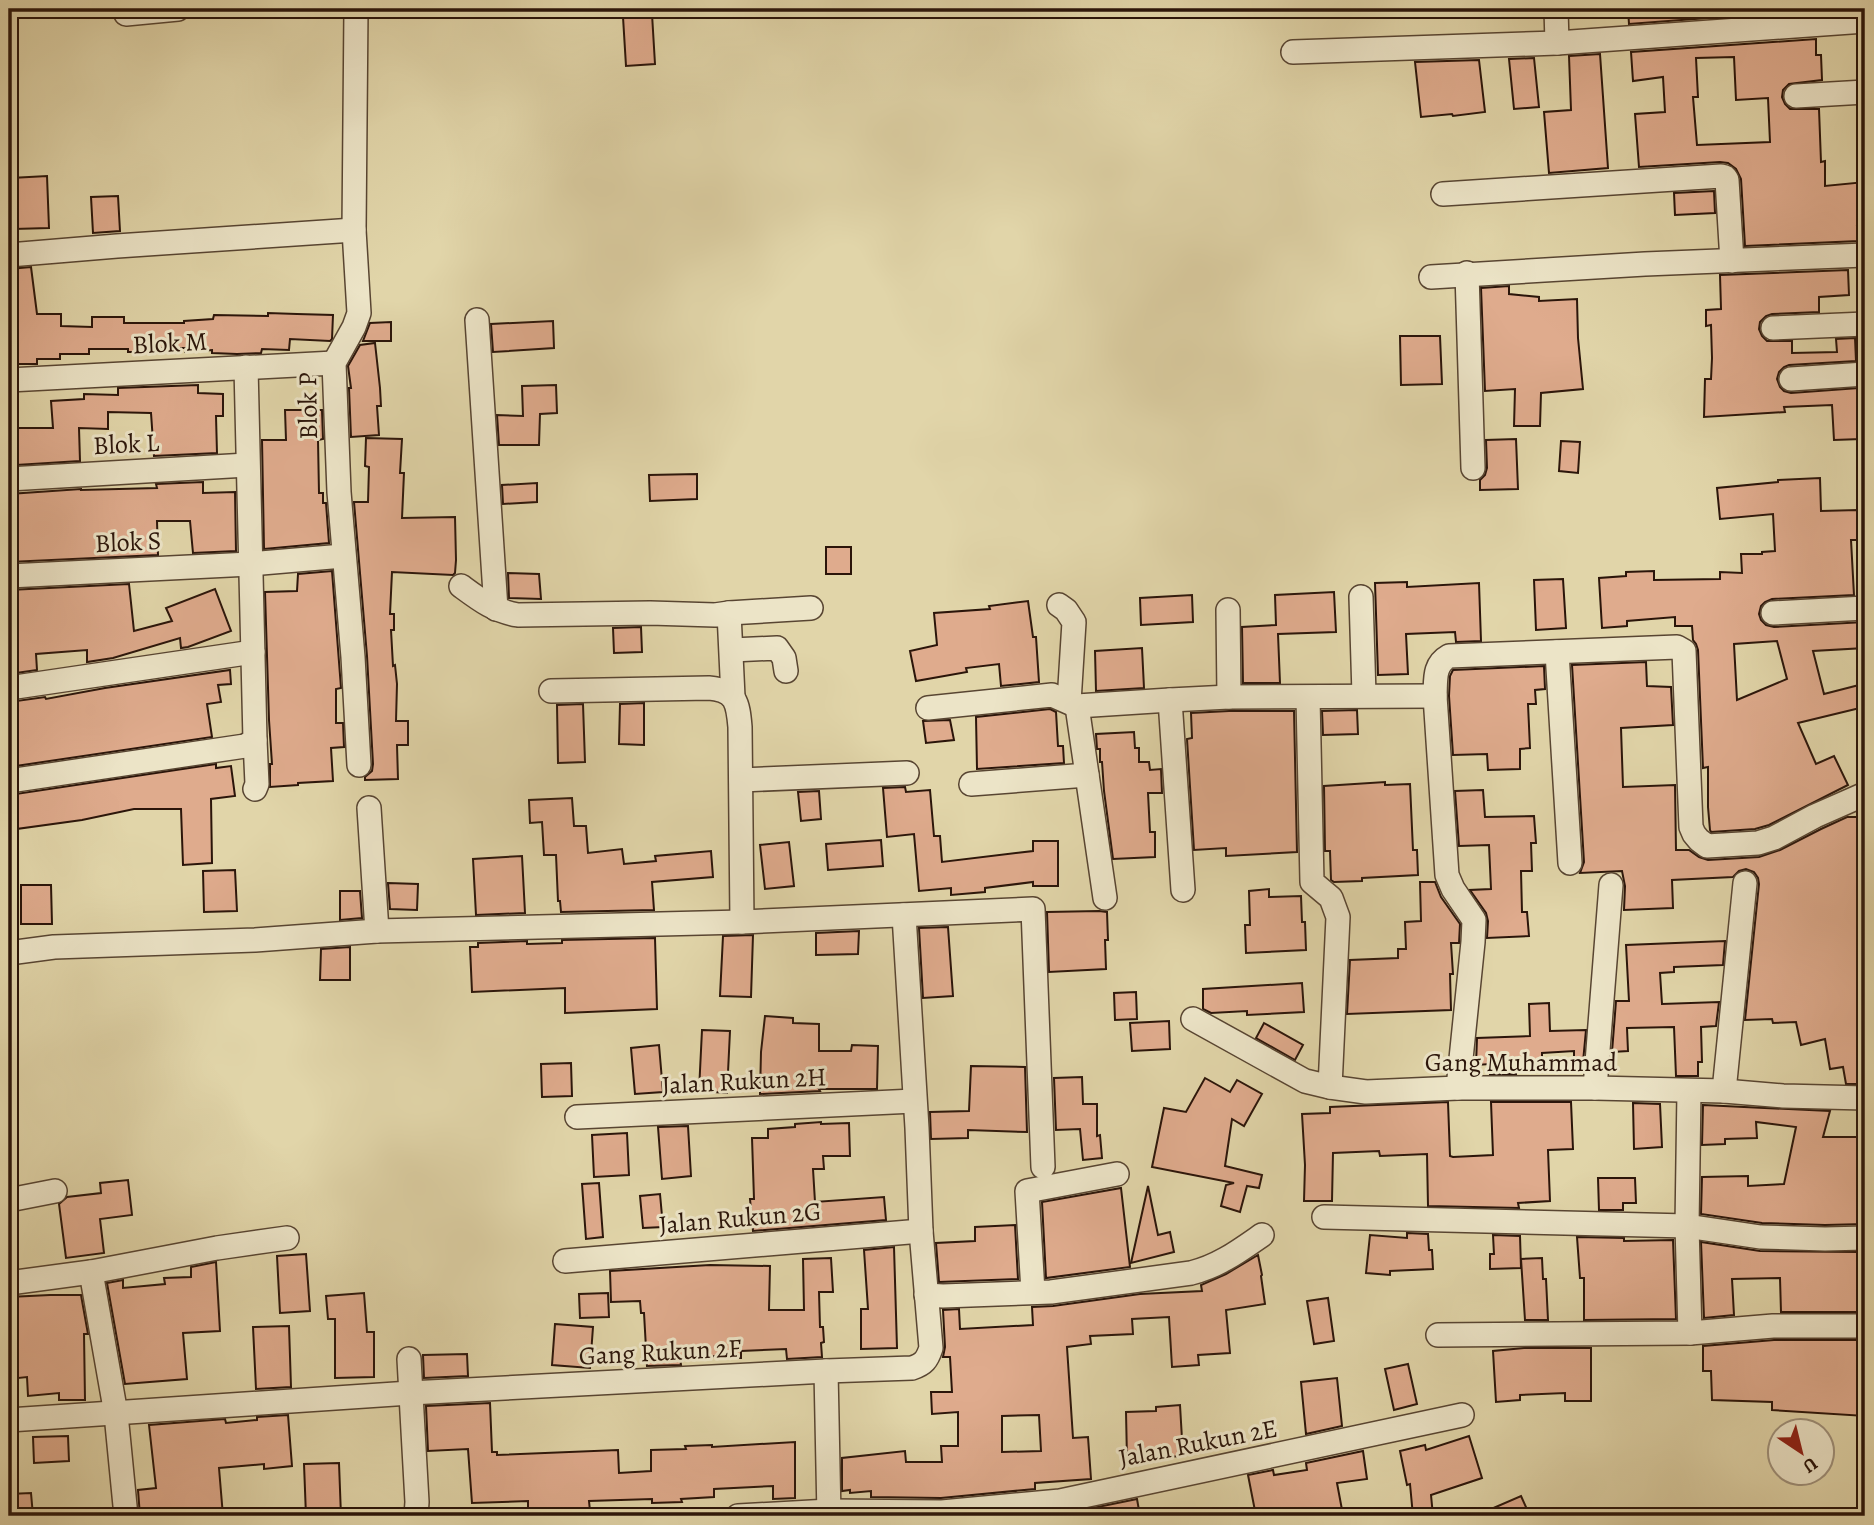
<svg xmlns="http://www.w3.org/2000/svg" width="1874" height="1525" viewBox="0 0 1874 1525" font-family="Alegreya,serif">
<style>
.building{fill:#dfab8d;stroke:#2b150a;stroke-width:2;fill-rule:evenodd}
.lines{fill:none;stroke-linecap:round;stroke-linejoin:round}
.minor-casing{stroke:#584532;stroke-width:26}
.minor{stroke:#ece4c7;stroke-width:23}
.labels{text-anchor:middle;dominant-baseline:central;stroke-width:6;stroke-linejoin:round;paint-order:stroke}
.street-label{font-size:26px;fill:#2b150a;stroke:#ece4c7}
</style>
<rect width="100%" height="100%" fill="#e1d5a9"/>
<filter id="stains"><feTurbulence type="fractalNoise" baseFrequency=".00286" numOctaves="4"/><feColorMatrix values="0 0 0 0 .2 0 0 0 0 .09 0 0 0 0 .02 0 0 0 .5 -.17"/></filter>
<radialGradient id="worn" r=".72"><stop offset=".6" stop-color="#630" stop-opacity="0"/><stop offset="1" stop-color="#630" stop-opacity=".3"/></radialGradient>
<g class="building">
<path d="M1628,9H1747V15L1629,24Z"/>
<path d="M1777,9H1810V11L1777,13Z"/>
<path d="M652,14L655,64L626,66L623,17Z"/>
<path d="M1816,39V55H1821L1822,80L1789,84L1783,90L1782,97L1785,104L1790,109H1819L1821,162L1825,161V186L1865,182V198L1860,199L1863,225L1857,226L1859,241L1745,246L1741,179L1736,169L1728,163L1720,162L1639,167L1635,114L1665,112L1663,77L1633,81L1631,52ZM1734,57L1736,100L1768,98L1770,142L1697,145L1693,97H1698L1696,58Z"/>
<path d="M1600,54L1608,168L1549,173L1544,112L1571,110L1569,56Z"/>
<path d="M1534,58L1539,107L1514,109L1509,59Z"/>
<path d="M1479,60L1485,112L1453,116L1452,114L1421,117L1415,62Z"/>
<path d="M47,176L49,228L14,229L11,178Z"/>
<path d="M1714,191L1715,213L1675,215L1674,193Z"/>
<path d="M118,196L120,231L93,233L91,197Z"/>
<path d="M31,267L37,314H61V326L92,327V317H124V323H184V321L213,319L214,315L268,316V313L297,314L333,315L332,339L330,341L290,339L289,350L262,349L261,353L237,354L212,353V350L185,352V348H145V352H128V349H89V354H60V359H37V364H9V329H11L9,269Z"/>
<path d="M1848,270L1849,295L1819,297V312L1772,314L1766,316L1760,322L1759,329L1762,336L1767,341H1792V353L1837,352L1836,339L1855,338L1856,361L1789,365L1784,367L1779,372L1777,379L1780,387L1784,391L1791,393L1859,388L1861,439L1834,440L1832,405L1784,407L1785,412L1704,417L1705,379H1711L1712,358L1711,325L1706,326V310L1721,309L1720,275Z"/>
<path d="M1509,286V294L1539,297V301L1577,299L1578,338L1583,389L1541,393L1540,426H1514L1515,389L1485,391L1481,288Z"/>
<path d="M553,321L554,348L493,352L491,324Z"/>
<path d="M391,322V341H363L370,323Z"/>
<path d="M1400,336H1440L1442,384L1401,385Z"/>
<path d="M375,343L380,388L381,406H377L379,435L351,437L349,388H351L348,366L360,345Z"/>
<path d="M198,385V393L223,394V416H216L217,453L154,456L151,413L108,412V429L79,428L80,461L16,465V459H10V428H53L51,401L84,399V394L118,395V388Z"/>
<path d="M556,385L557,413L540,414L539,445H499L497,415L523,416L522,386Z"/>
<path d="M285,410H322L323,439L318,440L319,493H323V503H326L329,543L264,549L262,440H286Z"/>
<path d="M366,438L402,439L400,473H404L402,518L455,517L456,560L455,573L453,575L392,572L390,614H394V630H391L393,666L395,665L397,684L396,721H408V745H397L398,779L365,780V777L372,771L373,764L367,656L354,502H368L369,467L365,466Z"/>
<path d="M1516,439L1518,489L1480,490V480L1485,475L1487,468L1486,440Z"/>
<path d="M1561,441L1580,442L1578,473L1559,471Z"/>
<path d="M697,474V499L650,501L649,475Z"/>
<path d="M1820,478L1821,511L1858,510L1859,540H1851L1854,595L1772,599L1765,602L1761,606L1759,614L1761,620L1766,625L1774,627L1865,622V648L1813,651L1824,694L1859,685L1864,707L1798,723L1816,764L1834,756L1848,785L1769,825L1755,829L1711,832L1710,830L1708,807V767L1703,768L1698,650L1696,644L1693,640L1692,626H1675V617L1627,621V626L1602,628L1599,578L1626,576V572L1654,571V580L1720,579V572L1742,573L1741,554H1762V552L1775,551L1773,514L1720,519L1717,488L1778,482V480ZM1777,641L1787,679L1737,700L1734,644Z"/>
<path d="M203,482V493L235,492L236,551L193,553L190,521H157L158,555L9,562V494L81,489V490L157,488L156,484Z"/>
<path d="M537,483V502L503,504L502,485Z"/>
<rect x="826" y="547" width="25" height="27"/>
<path d="M332,571L341,688L336,689V723H343L344,747L331,748L333,781L298,783V785L270,787V764H272L269,720L265,592L297,591L298,574Z"/>
<path d="M508,573L539,574L541,599L509,598Z"/>
<path d="M1563,579L1566,628L1536,630L1534,580Z"/>
<path d="M1407,582V587L1479,583L1481,641L1456,642L1455,632L1406,634L1408,674L1378,675L1375,583Z"/>
<path d="M129,584L134,631L172,621L166,608L215,589L231,631L188,647L181,648L180,638L113,658L87,662V650L36,654L37,670L9,674V590Z"/>
<path d="M1334,592L1336,632L1278,634L1280,683H1243L1242,627L1276,625L1275,595Z"/>
<path d="M1192,595L1193,622L1141,625L1140,598Z"/>
<path d="M1028,601L1033,637H1036L1039,682L1001,686L999,664L966,668L967,672L916,681L910,651L937,645L934,613L990,609L989,606Z"/>
<path d="M641,627L642,652L614,653L613,628Z"/>
<path d="M1142,648L1144,688L1096,691L1095,651Z"/>
<path d="M1646,662L1647,686L1671,687L1673,725L1621,728L1623,787L1675,785L1676,850H1689L1699,857L1708,860L1759,857L1780,850L1821,829L1847,817H1865V1032L1862,1033L1865,1056V1084H1846L1843,1067L1830,1069L1825,1039L1801,1045L1796,1022L1773,1023L1772,1019L1745,1020L1759,884L1758,878L1754,872L1746,869L1739,871L1733,877L1672,880L1673,908L1624,910L1625,886L1622,871L1580,873L1584,862L1572,665Z"/>
<path d="M1544,666L1545,689L1535,690L1536,704H1528L1530,748L1520,749V769L1488,770L1487,754L1453,755L1449,696L1450,676L1453,670Z"/>
<path d="M230,670L231,684L218,685L221,702L207,704L212,737L9,767V702L45,697L46,699L105,688Z"/>
<path d="M644,703V745L619,744L620,704Z"/>
<path d="M583,704L585,762L558,763L557,705Z"/>
<path d="M1050,709L1056,712L1058,746H1063L1064,763L977,769L976,717Z"/>
<path d="M1357,710L1358,734L1323,735L1322,711Z"/>
<path d="M1229,711H1294L1297,852L1226,856V848L1194,850L1187,739L1192,738L1191,713Z"/>
<path d="M950,720L954,740L926,743L923,721Z"/>
<path d="M1134,732L1135,748H1139V762H1149L1150,770L1161,769L1162,793H1148L1150,832H1155V857L1113,859L1104,791L1102,762H1100V749H1097L1096,734Z"/>
<path d="M216,764V768L231,766L235,796L211,799L212,863L183,865L181,809H134L82,820L9,830V795Z"/>
<path d="M1385,782V785L1410,784L1413,850H1417L1418,875L1362,878V881L1334,882L1331,880L1330,851H1325L1324,786Z"/>
<path d="M905,787L906,792L930,790L934,836H940L942,862L1033,851V841H1058V886H1033V882L985,888V892L951,895V888L919,891L914,834L887,837L883,788Z"/>
<path d="M1483,790L1485,817L1534,816L1536,843H1531L1532,871H1521L1522,912H1527L1529,936L1487,938L1488,921L1486,913L1470,890L1491,889L1489,845L1459,846L1455,791Z"/>
<path d="M819,791L821,819L801,821L798,792Z"/>
<path d="M572,798L574,826H586L588,853L622,849L624,864L656,861L655,856L711,851L713,877L652,882L654,910L561,912L560,901H558L556,855H544L542,822L530,823L529,800Z"/>
<path d="M881,840L883,866L828,870L826,844Z"/>
<path d="M789,842L794,886L765,889L760,845Z"/>
<path d="M522,856L525,913L476,915L473,859Z"/>
<path d="M235,870L237,911L204,912L203,871Z"/>
<path d="M1420,882H1435L1441,897L1460,924L1459,943H1451L1453,974H1450L1451,1010L1347,1014L1350,960L1398,958V949H1406L1405,922L1421,921Z"/>
<path d="M388,883L418,884L417,910L390,909Z"/>
<path d="M21,885H51L52,924H21Z"/>
<path d="M1269,889V897L1301,896L1302,922H1305L1306,950L1246,953L1245,925H1250L1249,891Z"/>
<path d="M340,891H360L362,918L340,920Z"/>
<path d="M1099,911L1107,912L1108,940H1105L1106,969L1049,972L1047,912Z"/>
<path d="M948,927L953,996L923,998L919,928Z"/>
<path d="M859,931L858,954L816,955V933Z"/>
<path d="M753,935L751,997L720,996L723,936Z"/>
<path d="M655,938L657,1009L565,1013V988L472,992L470,947H478V943L527,941V944L562,943V940Z"/>
<path d="M1725,941L1723,965L1674,967V972L1660,973L1662,1004L1719,1002L1716,1026L1701,1027L1702,1062H1698V1076H1676L1674,1027L1627,1028L1628,1051L1612,1052L1616,1001H1629L1626,945Z"/>
<path d="M350,947V980H320L321,949Z"/>
<path d="M1302,983L1304,1012L1247,1015V1011L1211,1013L1203,1009V989Z"/>
<path d="M1136,992L1137,1019L1115,1020L1114,993Z"/>
<path d="M1549,1003L1550,1031L1586,1030L1583,1062L1574,1063V1051L1542,1053V1060L1518,1061V1063H1515L1516,1074H1490V1064L1476,1065L1477,1038L1530,1036L1529,1004Z"/>
<path d="M765,1016L793,1018V1023L819,1024V1051H851L852,1045L878,1046L877,1089H819L820,1091L760,1094L761,1052Z"/>
<path d="M1169,1021L1170,1049L1132,1051L1130,1023Z"/>
<path d="M1264,1023L1303,1045L1295,1060L1256,1038Z"/>
<path d="M702,1030L730,1031L727,1093L699,1091Z"/>
<path d="M659,1045L663,1092L635,1094L631,1048Z"/>
<path d="M571,1063L572,1096L542,1097L541,1064Z"/>
<path d="M971,1066L1025,1067L1027,1132L968,1130V1138L931,1139L930,1112L969,1111Z"/>
<path d="M1082,1077L1083,1104H1097V1136L1100,1135L1102,1158L1083,1160L1080,1129L1056,1130L1054,1078Z"/>
<path d="M1205,1078L1230,1092L1237,1080L1262,1094L1244,1126L1232,1119L1225,1166L1262,1175L1259,1188L1247,1186L1240,1212L1221,1206L1226,1185L1234,1183L1152,1167L1164,1108L1186,1112Z"/>
<path d="M1448,1102L1450,1156L1453,1157L1493,1155L1491,1102H1571L1573,1149L1548,1150L1550,1201L1518,1203L1519,1208L1428,1206L1427,1154L1380,1156L1379,1151L1333,1153L1332,1201H1304L1305,1165L1302,1114L1330,1113V1107Z"/>
<path d="M1633,1103L1660,1104L1662,1147L1634,1149Z"/>
<path d="M1703,1105L1830,1111L1823,1137H1865V1224L1825,1225L1762,1223L1701,1214L1702,1177L1748,1176V1186L1784,1184L1796,1127L1756,1122L1757,1138L1725,1139V1144L1702,1145Z"/>
<path d="M821,1122V1124L849,1123L850,1156H823L824,1169H813L815,1202L884,1197L886,1220L753,1231L750,1199H754L752,1138H768V1129L795,1127V1124Z"/>
<path d="M688,1126L691,1176L662,1179L658,1127Z"/>
<path d="M627,1133L629,1175L594,1177L592,1135Z"/>
<path d="M1598,1178H1635L1636,1203H1623V1210H1599Z"/>
<path d="M128,1180L132,1215L100,1219L104,1253L66,1258L59,1204L67,1197L101,1193L100,1183Z"/>
<path d="M599,1183L603,1237L586,1239L582,1184Z"/>
<path d="M1148,1186L1158,1235L1170,1232L1174,1252L1131,1263Z"/>
<path d="M1121,1188L1130,1267L1046,1278L1042,1202Z"/>
<path d="M660,1194L663,1227L643,1228L640,1196Z"/>
<path d="M1015,1225L1018,1279L939,1282L936,1243L975,1241V1227Z"/>
<path d="M1407,1233L1428,1234L1429,1250H1432L1433,1269L1390,1271V1275L1366,1273L1370,1235L1407,1238Z"/>
<path d="M1493,1235L1520,1236L1521,1268L1490,1269V1254H1494Z"/>
<path d="M1577,1237L1624,1238V1241L1673,1240L1676,1319L1584,1320V1278H1580Z"/>
<path d="M1701,1242L1760,1251L1859,1252V1274H1865V1312H1781L1780,1278L1732,1279L1734,1315L1704,1318Z"/>
<path d="M894,1247L897,1348L861,1349V1309H868L864,1250Z"/>
<path d="M306,1254L310,1311L280,1313L277,1256Z"/>
<path d="M1258,1255L1262,1275L1261,1276L1265,1304L1226,1310L1230,1353L1198,1355L1199,1365L1172,1367L1169,1317L1132,1319L1133,1334L1090,1336L1091,1344L1067,1347L1073,1438L1088,1437L1091,1479L1035,1483V1489L941,1498L871,1497V1491L850,1493V1490L842,1491V1458L905,1451L906,1462H942L941,1446H958V1412L932,1414L931,1392H952L950,1357H943L945,1347L943,1310L959,1309L960,1329L1033,1325L1032,1307L1053,1306L1140,1294L1202,1291L1201,1285L1226,1274ZM1039,1415L1041,1451L1002,1452V1416Z"/>
<path d="M831,1258L833,1292H819L820,1327H823L824,1342L821,1343L822,1357L787,1359L786,1349L741,1351V1358H717V1356L680,1358L681,1365L647,1366L644,1313H641L640,1301L611,1302L610,1271L710,1265L770,1266L769,1310H804L803,1259Z"/>
<path d="M1542,1258L1543,1279H1546L1548,1320H1525L1521,1259Z"/>
<path d="M216,1262L220,1331L183,1333L187,1379L125,1384L107,1283L123,1280V1288L165,1284L164,1278L191,1277V1267Z"/>
<path d="M364,1293L367,1332H374V1377L335,1378V1319H328L326,1296Z"/>
<path d="M608,1293L609,1317L580,1318L579,1294Z"/>
<path d="M50,1295H81L88,1334H84L85,1400H59V1393L28,1396L27,1377L9,1379V1297Z"/>
<path d="M1328,1298L1334,1341L1314,1344L1307,1301Z"/>
<path d="M555,1324L593,1327L590,1368L552,1365Z"/>
<path d="M289,1326L291,1387L256,1389L253,1327Z"/>
<path d="M1774,1340H1865V1416L1772,1410V1402L1712,1400L1711,1371H1703V1346Z"/>
<path d="M1591,1348V1401H1565V1393L1520,1395V1400L1496,1402L1493,1351L1524,1348Z"/>
<path d="M467,1354L468,1376L424,1378L423,1355Z"/>
<path d="M1408,1364L1417,1404L1394,1410L1385,1369Z"/>
<path d="M1337,1378L1342,1426L1306,1434L1301,1382Z"/>
<path d="M490,1403L492,1452H497V1455L618,1450L619,1473L651,1471V1450L686,1449L685,1446L712,1445V1447L795,1442V1498L773,1499V1486L714,1489V1497L681,1499L682,1502L652,1503V1499L589,1501L590,1511L528,1513V1501L472,1503L468,1449L428,1451L426,1406Z"/>
<path d="M1180,1405L1183,1456L1127,1459L1126,1412L1156,1411V1407Z"/>
<path d="M288,1415L292,1466L264,1469V1464L219,1468L223,1516H140L138,1490L156,1488L149,1425L225,1419L226,1423L257,1420V1417Z"/>
<path d="M68,1436L69,1461L34,1463L33,1437Z"/>
<path d="M1469,1436L1482,1478L1431,1495L1433,1516H1413L1410,1484L1407,1485L1400,1451L1425,1445L1426,1450Z"/>
<path d="M1363,1451L1367,1479L1337,1483L1343,1515L1333,1516H1256L1248,1475L1273,1470L1274,1475L1307,1470L1306,1463Z"/>
<path d="M339,1463L341,1516H306L304,1464Z"/>
<path d="M31,1493L33,1516H9V1494Z"/>
<path d="M1521,1496L1530,1516H1475Z"/>
<path d="M1137,1499L1140,1516H1083V1510Z"/>
</g>
<g class="lines">
<defs>
<g id="minor">
<path d="M356,9L354,230L359,313L354,327L334,363L339,492L353,657L359,765"/>
<path d="M1556,9L1557,43"/>
<path d="M126,14L178,9"/>
<path d="M1293,52L1557,43L1865,21"/>
<path d="M1796,96L1865,92"/>
<path d="M1443,194L1721,176L1725,177L1727,180L1732,261"/>
<path d="M9,255L117,246L354,230"/>
<path d="M1467,273L1473,468"/>
<path d="M1431,277L1645,264L1865,255"/>
<path d="M477,320L496,609"/>
<path d="M1773,328L1865,324"/>
<path d="M1791,379L1865,374"/>
<path d="M9,380L334,363"/>
<path d="M9,479L247,465"/>
<path d="M9,576L250,564L343,556"/>
<path d="M461,586C480,600 494,611 518,615L650,613L715,615L729,613L733,697"/>
<path d="M1361,597L1364,695"/>
<path d="M1059,605L1066,610L1074,622L1069,702"/>
<path d="M1228,610L1229,697"/>
<path d="M729,613L811,608"/>
<path d="M1773,613L1865,608"/>
<path d="M732,650L777,648L784,658L786,671"/>
<path d="M1557,652L1570,863"/>
<path d="M9,688L253,652"/>
<path d="M551,691L709,688C736,690 738,703 740,727L742,922"/>
<path d="M1308,698L1312,882L1331,898L1338,917L1330,1087"/>
<path d="M1170,700L1183,890"/>
<path d="M1077,706L1105,898"/>
<path d="M928,708L1052,695L1077,706L1170,700L1229,697L1435,696"/>
<path d="M741,780L907,773"/>
<path d="M9,781L245,746L255,740L246,367"/>
<path d="M971,784L1087,775"/>
<path d="M255,789L257,784L255,740"/>
<path d="M369,808L377,931"/>
<path d="M9,953L54,947L255,940L377,931L742,922L1033,909L1043,1167"/>
<path d="M1193,1019L1305,1081L1330,1087L1366,1092L1458,1088H1595L1724,1091L1783,1096L1865,1098"/>
<path d="M1458,1088L1473,942L1474,920L1453,889L1447,875L1435,696C1436,680 1433,665 1449,656L1677,647L1684,651L1691,827L1694,834L1699,840L1707,846L1758,843L1774,838L1815,816L1865,794"/>
<path d="M1595,1088L1611,885"/>
<path d="M1689,1091L1687,1226L1690,1333"/>
<path d="M1724,1091L1745,883"/>
<path d="M577,1117L914,1101"/>
<path d="M9,1200L55,1191"/>
<path d="M1324,1217L1687,1226L1761,1237L1825,1239L1865,1238"/>
<path d="M565,1261L921,1231"/>
<path d="M91,1272L217,1248L287,1238"/>
<path d="M9,1283L91,1272L116,1414L126,1516"/>
<path d="M1033,1292L1027,1191L1117,1174"/>
<path d="M926,1295L943,1296L1051,1292L1191,1273C1219,1266 1239,1251 1262,1235"/>
<path d="M1438,1335L1690,1333L1773,1326H1865"/>
<path d="M409,1359L417,1502L416,1516"/>
<path d="M826,1371L829,1516"/>
<path d="M9,1420L410,1393L826,1371L912,1368C924,1364 927,1360 931,1348L921,1231L917,1128L904,915"/>
<path d="M738,1516L829,1511L942,1512L1060,1501L1462,1415"/>
</g>
</defs>
<use href="#minor" class="minor-casing"/>
<use href="#minor" class="minor"/>
</g>
<g class="labels">
<g class="street-label">
<text transform="translate(170 343) rotate(-3)">Blok M</text>
<text transform="translate(308 406) rotate(-91)">Blok P</text>
<text transform="translate(126 444) rotate(-3)">Blok L</text>
<text transform="translate(128 542) rotate(-3)">Blok S</text>
<text x="1521" y="1062">Gang Muhammad</text>
<text transform="translate(744 1081) rotate(-3)">Jalan Rukun 2H</text>
<text transform="translate(740 1218) rotate(-5)">Jalan Rukun 2G</text>
<text transform="translate(660 1352) rotate(-3)">Gang Rukun 2F</text>
<text transform="translate(1198 1443) rotate(-11)">Jalan Rukun 2E</text>
</g>
</g>
<rect width="1874" height="1525" fill="none" stroke="#e1d5a9" stroke-width="35"/>
<rect x="10" y="10" width="1853" height="1504" fill="none" stroke="#2b150a" stroke-width="3.5"/>
<rect x="18" y="18" width="1839" height="1490" fill="none" stroke="#2b150a" stroke-width="2"/>
<g transform="translate(1801 1452) rotate(145)"><circle r="33" fill="#ece4c7" stroke="#9f917b" stroke-width="2"/>
<path d="M0-5L12 26L0 18L-12 26Z" fill="#8f2418"/>
<text y="-10" font-size="19" font-weight="bold" text-anchor="middle" fill="#2b150a">U</text>
</g>
<rect width="100%" height="100%" filter="url(#stains)"/>
<rect width="100%" height="100%" fill="url(#worn)"/>
</svg>
